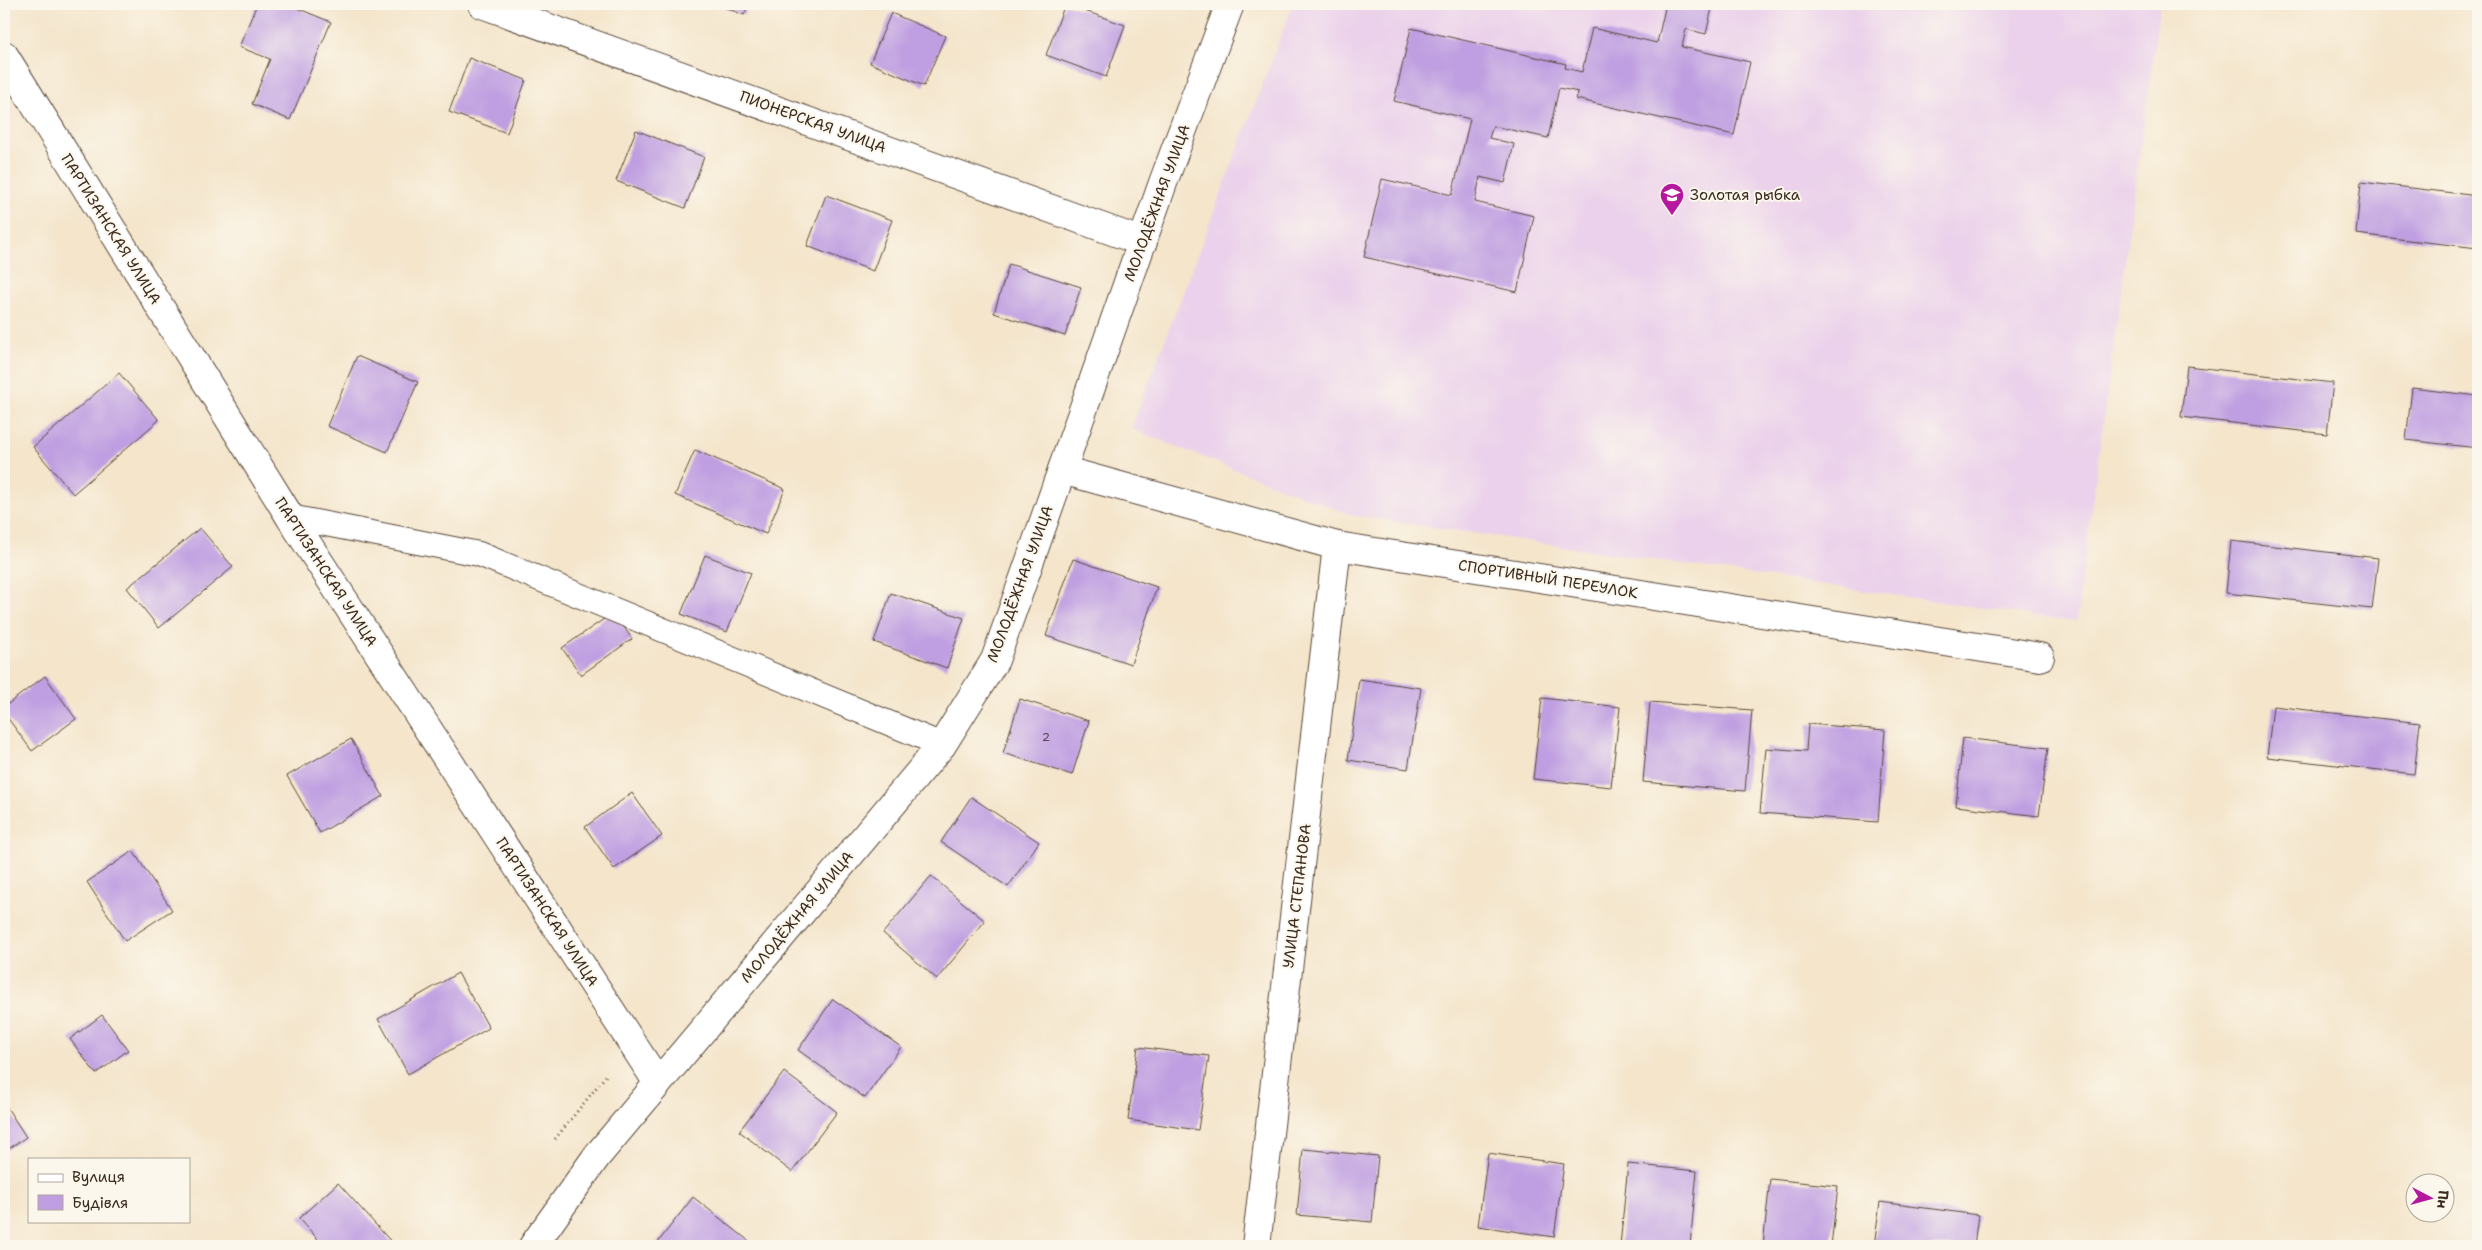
<svg xmlns="http://www.w3.org/2000/svg" width="2482" height="1250" viewBox="0 0 2482 1250" font-family="'Shantell Sans',sans-serif">
<style>
.built{fill:#ebd1eb}
.building{fill:#bf9fe1}
.lines{fill:none;stroke-linecap:round;stroke-linejoin:round}
.service-casing{stroke:#574638;stroke-width:26}
.minor-casing{stroke:#574638;stroke-width:30}
.path{stroke:#574638;stroke-width:3;stroke-dasharray:1 4;stroke-linecap:butt}
.service{stroke:#fff;stroke-width:24}
.minor{stroke:#fff;stroke-width:28}
.labels{text-anchor:middle;dominant-baseline:central;stroke-width:4;stroke-linejoin:round;paint-order:stroke}
.number-label{font-size:12px;fill:#5c474f}
.street-label{font-size:15px;fill:#3b2a1e;stroke:#fbf7ec}
.poi-label{font-size:15px;fill:#3b2a1e;stroke:#fbf7ec;text-anchor:start}
</style>
<rect width="100%" height="100%" fill="#fbf7ec"/>
<filter id="ink" filterUnits="userSpaceOnUse"><feTurbulence type="fractalNoise" baseFrequency=".02" numOctaves="2"/><feDisplacementMap in="SourceGraphic" scale="10" xChannelSelector="R" yChannelSelector="G"/><feConvolveMatrix kernelMatrix="1 2 1 2 8 2 1 2 1" color-interpolation-filters="sRGB"/></filter>
<filter id="wash" filterUnits="userSpaceOnUse"><feTurbulence type="fractalNoise" baseFrequency=".0096" numOctaves="4" result="noise"/><feDisplacementMap in="SourceGraphic" scale="20" xChannelSelector="R" yChannelSelector="G"/><feGaussianBlur stdDeviation="1.12" result="paint"/><feColorMatrix in="noise" values="0 0 0 0 0 0 0 0 0 0 0 0 0 0 0 0 0 1.4 0 .05"/><feComposite in="paint" operator="in"/></filter>
<g filter="url(#wash)">
<rect width="100%" height="100%" fill="#f4e5cb"/>
<path class="built" d="M1293,4H2160L2076,622L1351,515L1131,429Z"/>
<g id="blocks">
<g class="building">
<path d="M257,4H287L331,22L290,120L252,104L270,59L239,47Z"/>
<path d="M716,4H749L744,15Z"/>
<path d="M1065,4L1125,25L1106,77L1046,55Z"/>
<path d="M1666,4H1713L1706,34L1686,29L1682,47L1750,62L1734,135L1576,99L1578,92L1559,88L1548,138L1493,126L1489,138L1514,144L1505,183L1480,177L1475,202L1534,216L1517,292L1364,257L1382,179L1452,195L1470,119L1394,101L1411,28L1566,64L1565,68L1582,72L1592,28L1657,43Z"/>
<path d="M891,13L945,36L924,86L870,63Z"/>
<path d="M469,58L526,80L507,133L449,112Z"/>
<path d="M636,130L704,157L685,208L616,181Z"/>
<path d="M2361,182L2478,196V248L2356,234Z"/>
<path d="M826,195L892,220L873,271L807,246Z"/>
<path d="M1009,264L1081,287L1065,336L994,313Z"/>
<path d="M357,356L418,382L387,452L327,426Z"/>
<path d="M2187,366L2333,383L2327,434L2181,417Z"/>
<path d="M119,373L159,420L73,494L33,447Z"/>
<path d="M2412,388L2478,396V448L2406,440Z"/>
<path d="M695,450L785,489L766,534L675,495Z"/>
<path d="M200,528L233,567L159,628L127,588Z"/>
<path d="M2231,541L2378,558L2372,609L2226,593Z"/>
<path d="M705,555L751,573L727,632L681,614Z"/>
<path d="M1073,559L1157,587L1131,664L1046,636Z"/>
<path d="M2477,587H2478V624H2473Z"/>
<path d="M891,593L964,618L947,668L874,642Z"/>
<path d="M614,612L632,639L581,675L562,648Z"/>
<path d="M45,676L76,719L32,751L4,713V707Z"/>
<path d="M1359,679L1421,688L1408,769L1348,760Z"/>
<path d="M1542,698L1620,707L1611,787L1533,779Z"/>
<path d="M1020,699L1089,721L1072,775L1003,753Z"/>
<path d="M1650,702L1752,710L1745,791L1643,782Z"/>
<path d="M2273,706L2420,723L2414,774L2267,757Z"/>
<path d="M1808,724L1885,730L1878,822L1760,813L1766,748L1806,751Z"/>
<path d="M1963,738L2048,748L2039,816L1956,806Z"/>
<path d="M351,739L383,796L320,833L287,776Z"/>
<path d="M632,793L662,836L614,869L585,827Z"/>
<path d="M971,797L1039,842L1008,887L941,842Z"/>
<path d="M133,851L172,910L125,941L87,882Z"/>
<path d="M931,876L985,921L937,979L883,933Z"/>
<path d="M458,973L489,1028L408,1074L378,1019Z"/>
<path d="M833,999L901,1047L865,1098L798,1050Z"/>
<path d="M102,1015L128,1050L96,1074L70,1039Z"/>
<path d="M1138,1047L1209,1056L1198,1130L1128,1120Z"/>
<path d="M784,1072L837,1112L792,1172L739,1131Z"/>
<path d="M4,1103L26,1137L4,1152Z"/>
<path d="M1303,1149L1378,1156L1372,1222L1297,1215Z"/>
<path d="M1488,1153L1564,1164L1554,1237L1478,1226Z"/>
<path d="M1628,1164L1697,1171L1690,1246H1620Z"/>
<path d="M1770,1179L1838,1186L1831,1246H1763Z"/>
<path d="M338,1183L395,1246H324L299,1218Z"/>
<path d="M693,1197L749,1241L745,1246H655Z"/>
<path d="M1880,1202L1978,1215L1974,1246H1874Z"/>
</g>
</g>
</g>
<g filter="url(#ink)">
<use href="#blocks" fill-opacity="0" stroke="#574638" stroke-width="1"/>
<g class="lines">
<defs>
<path id="service" d="M290,517L479,554L942,745"/>
<g id="minor">
<path d="M482,4L1143,242"/>
<path d="M4,55L290,517L658,1083"/>
<path d="M1062,470L1337,546L2040,657"/>
<path d="M533,1246L597,1156L942,745L995,660L1164,180L1230,4"/>
<path d="M1256,1246L1337,546"/>
</g>
</defs>
<use href="#service" class="service-casing"/>
<use href="#minor" class="minor-casing"/>
<path class="path" d="M555,1139L608,1073"/>
<use href="#service" class="service"/>
<use href="#minor" class="minor"/>
</g>
</g>
<defs>
<symbol id="school-pin" viewBox="-11 -11 22 30"><path d="M0 17L-7.5 6A9.5 9.5 0 1 1 7.5 6Z" fill="#b5179e" stroke="#fbf7ec"/><path d="M0-5L7-2L0 1L-7-2ZM-4 1L0 2.5L4 1V4Q0 6-4 4Z" fill="#fff"/></symbol>
</defs>
<g fill-rule="evenodd">
<use href="#school-pin" x="1658" y="181" width="28" height="38"/>
</g>
<g class="labels">
<g class="number-label">
<text x="1046" y="737">2</text>
</g>
<g class="street-label">
<text transform="translate(813 122) rotate(20)">ПИОНЕРСКАЯ УЛИЦА</text>
<text transform="translate(1157 203) rotate(-70)">МОЛОДЁЖНАЯ УЛИЦА</text>
<text transform="translate(111 229) rotate(58)">ПАРТИЗАНСКАЯ УЛИЦА</text>
<text transform="translate(326 572) rotate(57)">ПАРТИЗАНСКАЯ УЛИЦА</text>
<text transform="translate(1548 579) rotate(9)">СПОРТИВНЫЙ ПЕРЕУЛОК</text>
<text transform="translate(1020 584) rotate(-70)">МОЛОДЁЖНАЯ УЛИЦА</text>
<text transform="translate(1297 896) rotate(-83)">УЛИЦА СТЕПАНОВА</text>
<text transform="translate(547 912) rotate(57)">ПАРТИЗАНСКАЯ УЛИЦА</text>
<text transform="translate(797 917) rotate(-50)">МОЛОДЁЖНАЯ УЛИЦА</text>
</g>
<g class="poi-label">
<text x="1690" y="195">Золотая рыбка</text>
</g>
</g>
<rect width="2482" height="1250" fill="none" stroke="#fbf7ec" stroke-width="20"/>
<rect x="28" y="1158" width="162" height="65" fill="#fbf7ec" stroke="#aea59a"/>
<rect x="38" y="1174" width="25" height="8" fill="#ffffff" stroke="#aea59a"/>
<text x="72" y="1182" font-size="15" fill="#3b2a1e">Вулиця</text>
<rect x="38" y="1195" width="25" height="15" fill="#bf9fe1" stroke="#aea59a"/>
<text x="72" y="1208" font-size="15" fill="#3b2a1e">Будівля</text>
<g transform="translate(2430 1198) rotate(96)"><circle r="24" fill="#fbf7ec" stroke="#aea59a"/>
<path d="M0-4L9 19L0 12L-9 19Z" fill="#b5179e"/>
<text y="-8" font-size="14" font-weight="bold" text-anchor="middle" fill="#3b2a1e">Пн</text>
</g>
</svg>
